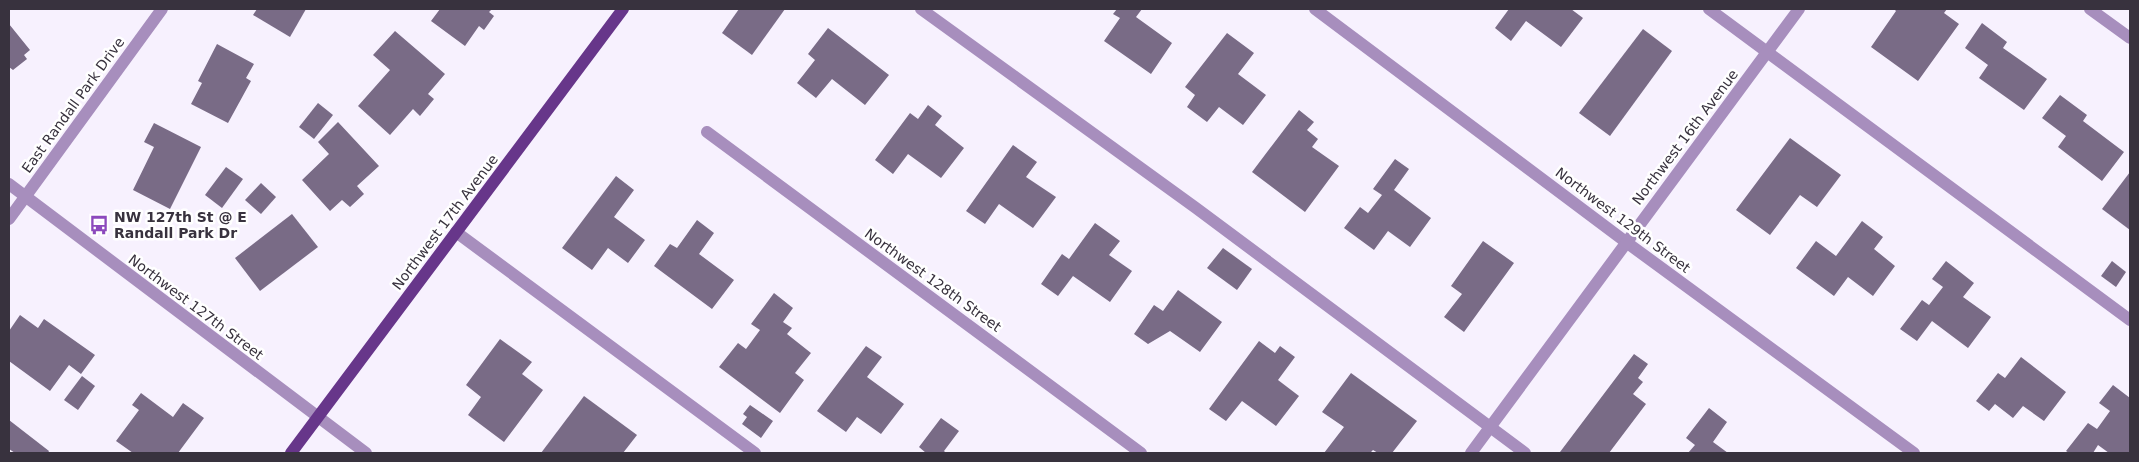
<svg xmlns="http://www.w3.org/2000/svg" width="2139" height="462" viewBox="0 0 2139 462" font-family="'DejaVu Sans',sans-serif">
<style>
.building{fill:#796b86}
.lines{fill:none;stroke-linecap:round;stroke-linejoin:round}
.minor{stroke:#a78ebd;stroke-width:12}
.major{stroke:#67368a;stroke-width:12}
.labels{text-anchor:middle;dominant-baseline:central;stroke-width:5;stroke-linejoin:round;paint-order:stroke}
.street-label{font-size:14px;fill:#38323e;stroke:#fff}
.poi-label{font-size:14px;font-weight:bold;fill:#38323e;stroke:#fff;text-anchor:start}
</style>
<rect width="100%" height="100%" fill="#f7f1fe"/>
<g class="building">
<path d="M257,9H306L290,37L253,15Z"/>
<path d="M440,9H492L489,12L494,16L484,30L479,26L465,46L431,21Z"/>
<path d="M739,9H785L752,55L722,33Z"/>
<path d="M1117,9H1142L1136,17L1172,43L1151,74L1104,41L1120,18L1113,14Z"/>
<path d="M1509,9H1571L1583,18L1561,47L1526,21L1511,41L1495,28Z"/>
<path d="M1894,9H1947L1944,13L1959,24L1918,81L1871,47L1896,11Z"/>
<path d="M1982,23L2007,42L2003,48L2047,79L2024,110L1979,78L1988,65L1965,48Z"/>
<path d="M9,24L30,50L24,55L27,59L13,70L9,67Z"/>
<path d="M828,28L889,75L865,105L832,79L816,98L797,83L815,60L808,54Z"/>
<path d="M1643,29L1672,51L1610,136L1579,113Z"/>
<path d="M395,31L445,74L428,94L434,99L420,116L413,109L390,135L358,106L390,70L373,55Z"/>
<path d="M1227,33L1254,53L1238,74L1266,95L1243,125L1219,107L1207,122L1187,107L1195,95L1185,87Z"/>
<path d="M217,44L254,64L246,78L251,81L228,123L191,104L202,83L198,81Z"/>
<path d="M2060,95L2087,115L2083,121L2124,152L2102,181L2058,147L2066,136L2042,118Z"/>
<path d="M318,103L333,115L314,139L299,127Z"/>
<path d="M928,105L942,116L935,125L964,148L941,178L908,154L893,174L875,160L910,113L918,119Z"/>
<path d="M1299,110L1314,122L1307,130L1318,139L1312,147L1339,166L1305,212L1252,172Z"/>
<path d="M338,122L379,166L357,186L364,194L350,207L342,200L330,211L302,180L329,154L318,142Z"/>
<path d="M154,123L201,147L170,209L133,190L154,147L144,142Z"/>
<path d="M1790,138L1841,175L1817,207L1800,195L1770,235L1736,210Z"/>
<path d="M1013,145L1037,162L1026,177L1056,197L1033,228L999,204L985,224L966,211Z"/>
<path d="M1395,159L1409,169L1394,190L1431,218L1410,247L1388,231L1374,250L1344,228L1360,207L1368,213L1382,195L1373,189Z"/>
<path d="M226,167L243,179L222,208L205,195Z"/>
<path d="M2130,172V230L2102,209Z"/>
<path d="M616,176L634,190L614,217L645,240L628,263L608,248L592,270L562,248Z"/>
<path d="M261,183L276,197L261,214L245,200Z"/>
<path d="M292,214L318,247L260,291L235,258Z"/>
<path d="M697,220L714,233L699,254L734,280L712,309L654,266L670,244L677,248Z"/>
<path d="M1862,221L1883,237L1874,249L1895,266L1873,296L1848,277L1834,296L1796,268L1816,241L1836,256Z"/>
<path d="M1095,223L1120,241L1109,255L1132,271L1110,302L1073,276L1058,296L1041,284L1062,254L1069,259Z"/>
<path d="M1483,241L1514,263L1464,332L1444,317L1462,294L1451,286Z"/>
<path d="M1223,248L1252,269L1237,290L1207,268Z"/>
<path d="M1946,261L1974,283L1963,297L1991,317L1968,348L1932,321L1917,341L1900,329L1922,300L1929,305L1943,287L1932,279Z"/>
<path d="M2112,261L2126,272L2116,287L2101,276Z"/>
<path d="M1178,290L1222,322L1200,352L1170,331L1148,344L1134,334L1154,305L1163,311Z"/>
<path d="M774,293L793,308L783,322L792,328L787,334L811,353L795,373L804,380L780,413L719,367L738,343L746,349L760,330L751,324Z"/>
<path d="M20,315L38,328L44,319L95,355L81,374L69,365L50,391L9,361V331Z"/>
<path d="M500,339L532,362L522,374L543,390L504,442L468,415L481,397L466,385Z"/>
<path d="M1259,341L1275,353L1280,346L1295,357L1278,380L1299,396L1276,426L1242,401L1226,421L1209,409Z"/>
<path d="M866,346L882,357L867,377L904,404L881,434L857,417L846,432L817,411Z"/>
<path d="M1634,354L1648,364L1638,378L1643,382L1633,394L1646,404L1609,453L1560,452Z"/>
<path d="M2021,357L2066,392L2044,421L2023,406L2013,418L1995,404L1989,411L1976,401L1998,373L2005,378Z"/>
<path d="M1351,373L1417,421L1392,453H1378L1373,450L1370,453H1324L1344,427L1322,412Z"/>
<path d="M82,376L95,386L78,410L64,400Z"/>
<path d="M2113,385L2130,398V453H2109L2098,445L2093,453H2069L2066,451L2088,423L2097,429L2110,411L2099,403Z"/>
<path d="M141,393L173,417L183,403L204,418L178,453H133L116,441L139,410L132,405Z"/>
<path d="M584,396L637,435L623,453H541Z"/>
<path d="M750,405L773,421L761,438L742,424L747,417L743,414Z"/>
<path d="M1709,408L1727,422L1713,442L1728,453H1688L1695,445L1686,438Z"/>
<path d="M941,418L959,431L944,451L946,453H926L919,447Z"/>
<path d="M9,420L49,451L48,453H15L9,449Z"/>
</g>
<g class="lines">
<g class="minor">
<path d="M921,9L1196,208L1525,453"/>
<path d="M1315,9L1626,242L1914,453"/>
<path d="M1709,9L2130,320"/>
<path d="M2090,9L2130,38"/>
<path d="M707,132L1141,453"/>
<path d="M9,184L366,453"/>
<path d="M9,219L162,9"/>
<path d="M456,232L755,453"/>
<path d="M1471,453L1799,9"/>
</g>
<path class="major" d="M291,453L623,9"/>
</g>
<defs>
<symbol id="bus-bare" viewBox="-9 -9 18 18"><path d="M-5-6H5V4H4V6H2V4H-2V6H-4V4H-5ZM-3.5-4V0h7V-4ZM-3.5 1.2v1.5H-2V1.2ZM2 1.2v1.5H3.5V1.2Z" fill="#8c49bd" stroke="#fff" stroke-width="2.5" paint-order="stroke"/></symbol>
</defs>
<g fill-rule="evenodd">
<use href="#bus-bare" x="85" y="211" width="28" height="28"/>
</g>
<g class="labels">
<g class="street-label">
<text transform="translate(73 105) rotate(-54)">East Randall Park Drive</text>
<text transform="translate(1685 137) rotate(-53)">Northwest 16th Avenue</text>
<text transform="translate(1623 220) rotate(37)">Northwest 129th Street</text>
<text transform="translate(445 222) rotate(-53)">Northwest 17th Avenue</text>
<text transform="translate(933 280) rotate(36)">Northwest 128th Street</text>
<text transform="translate(196 307) rotate(37)">Northwest 127th Street</text>
</g>
<g class="poi-label">
<text x="114" y="217">NW 127th St @ E<tspan x="114" dy="16">Randall Park Dr</tspan></text>
</g>
</g>
<rect width="2139" height="462" fill="none" stroke="#38323e" stroke-width="20"/>
</svg>
